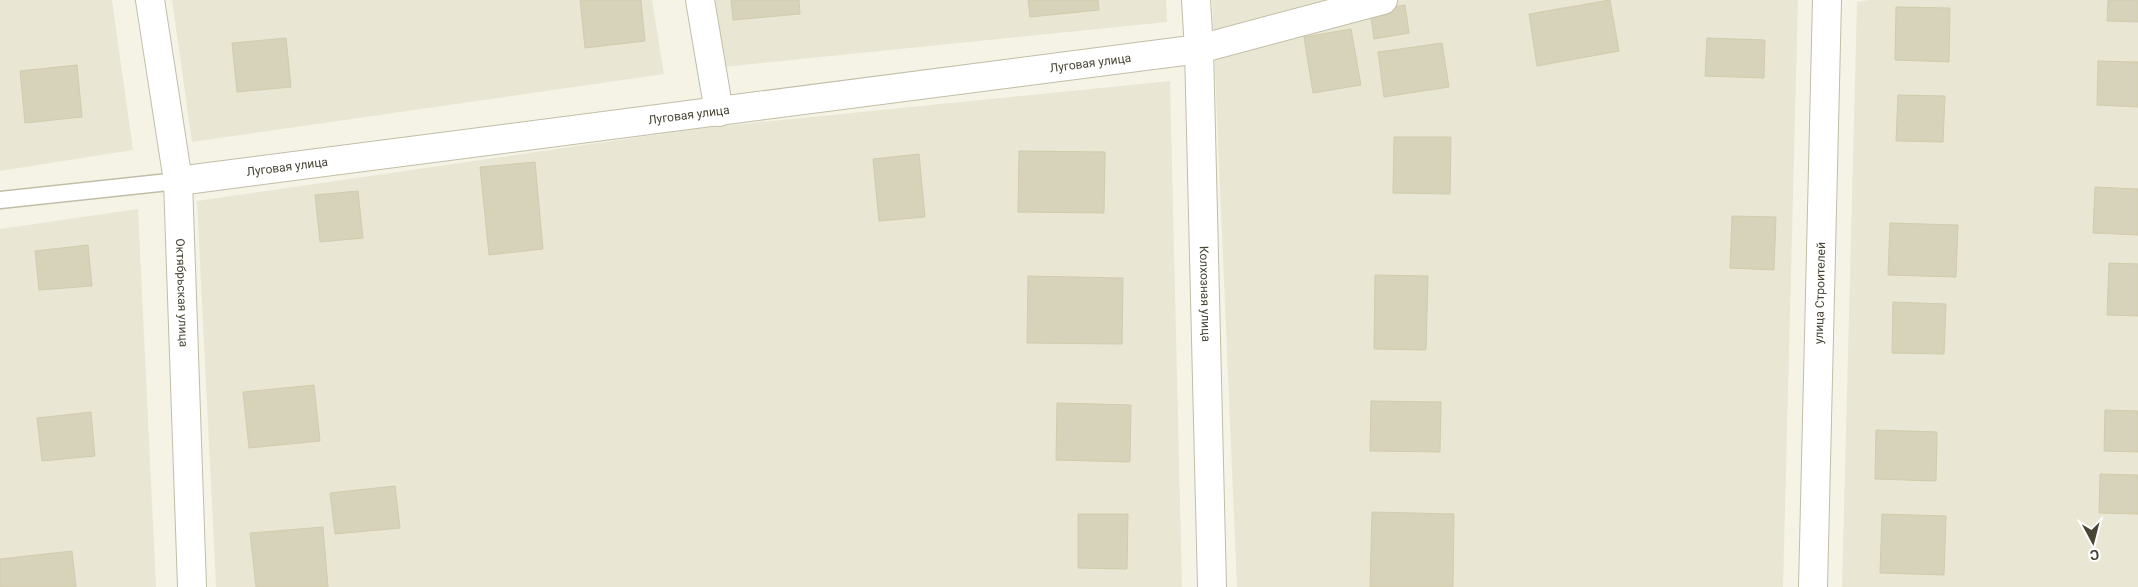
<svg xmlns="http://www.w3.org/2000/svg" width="2138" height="587" viewBox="0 0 2138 587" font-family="Roboto,sans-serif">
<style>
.residential{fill:#e9e7d3}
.building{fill:#d7d2ba;stroke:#d2ccad}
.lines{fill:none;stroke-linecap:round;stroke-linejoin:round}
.lane-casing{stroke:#c1bea7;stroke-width:19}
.street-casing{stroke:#c1bea7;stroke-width:30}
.lane{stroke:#fff;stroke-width:16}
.street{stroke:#fff;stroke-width:28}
.labels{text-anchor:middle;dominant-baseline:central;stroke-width:4;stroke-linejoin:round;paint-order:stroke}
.street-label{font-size:12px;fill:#484534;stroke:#fff}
</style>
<rect width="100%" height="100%" fill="#f4f3e6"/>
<g class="residential">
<path d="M0,0H112L133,150L0,171Z"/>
<path d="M172,0H652L664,74L192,142Z"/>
<path d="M713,0H1166L1167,22L723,67Z"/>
<path d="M1212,0H1798L1783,587H1237Z"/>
<path d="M1869,0H2138V587H1842L1857,2Z"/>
<path d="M1170,81L1182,587H216L197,201L702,128Z"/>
<path d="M138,209L156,587H0V229Z"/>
</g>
<g class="building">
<path d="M580,0H641L645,41L585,48Z"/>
<path d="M731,0H799L800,14L733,20Z"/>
<path d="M1028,0H1098L1099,10L1030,17Z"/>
<path d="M1610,0L1619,51L1537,66L1529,14Z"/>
<path d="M2108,0H2138V22L2107,21Z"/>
<path d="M1405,5L1409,33L1374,39L1370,11Z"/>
<path d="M1896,7L1950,8L1949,62L1895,60Z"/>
<path d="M1351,29L1361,85L1313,93L1304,37Z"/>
<path d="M286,38L291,87L237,92L232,43Z"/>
<path d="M1707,38L1765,40L1764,78L1705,76Z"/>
<path d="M1442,43L1449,87L1384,97L1378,52Z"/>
<path d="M2098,61L2138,62V107L2097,105Z"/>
<path d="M77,65L82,117L25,123L20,71Z"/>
<path d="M1898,95L1945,96L1943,142L1896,141Z"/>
<path d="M1394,137H1451L1450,194L1393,193Z"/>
<path d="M1019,151L1105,152L1104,213L1018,212Z"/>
<path d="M919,154L925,217L879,221L873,159Z"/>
<path d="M535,162L543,249L489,255L480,167Z"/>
<path d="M2095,187L2138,189V235L2093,233Z"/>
<path d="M358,191L363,238L320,242L315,195Z"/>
<path d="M1732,216L1776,217L1774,270L1730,268Z"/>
<path d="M1890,223L1958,225L1956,277L1888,275Z"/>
<path d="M88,245L92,286L39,290L35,251Z"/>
<path d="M2109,263L2138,264V316L2107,315Z"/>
<path d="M1375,275L1428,276L1426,350L1374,349Z"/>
<path d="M1028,276L1123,278L1122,344L1027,343Z"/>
<path d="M1893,302L1946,304L1944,354L1892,353Z"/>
<path d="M314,385L320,441L249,448L243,392Z"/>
<path d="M1371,401L1441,402L1440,452L1370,451Z"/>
<path d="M1057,403L1131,405L1130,462L1056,460Z"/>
<path d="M2105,410L2138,411V452L2104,451Z"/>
<path d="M91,412L95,456L42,461L37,418Z"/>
<path d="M1876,430L1937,432L1936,481L1875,479Z"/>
<path d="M2100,474L2138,475V514L2099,513Z"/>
<path d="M395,486L400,528L335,534L330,493Z"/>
<path d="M1372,512L1454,514L1453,587H1370Z"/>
<path d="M1078,514H1128L1127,569L1078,568Z"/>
<path d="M1882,514L1946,516L1944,575L1880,573Z"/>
<path d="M323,527L328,587H256L250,533Z"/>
<path d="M72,551L76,587H0V559Z"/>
</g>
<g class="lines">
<defs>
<path id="lane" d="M0,200L178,181"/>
<g id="street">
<path id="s1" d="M150,0L178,181L192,587"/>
<path d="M700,0L719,112"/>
<path id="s2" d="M1196,0L1199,49L1212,587"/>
<path id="s3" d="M178,181L1199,49L1383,0"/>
<path id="s4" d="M1813,587L1827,0"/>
</g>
</defs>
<use href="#lane" class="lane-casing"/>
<use href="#street" class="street-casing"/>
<use href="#lane" class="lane"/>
<use href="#street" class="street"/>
</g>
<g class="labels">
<g class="street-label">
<text stroke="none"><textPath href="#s3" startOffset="920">Луговая улица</textPath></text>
<text stroke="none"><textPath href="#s3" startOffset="515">Луговая улица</textPath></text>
<text stroke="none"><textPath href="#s3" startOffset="110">Луговая улица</textPath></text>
<text stroke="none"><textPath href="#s1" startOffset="295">Октябрьская улица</textPath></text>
<text stroke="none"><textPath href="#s2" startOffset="294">Колхозная улица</textPath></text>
<text stroke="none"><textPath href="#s4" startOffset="294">улица Строителей</textPath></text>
</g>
</g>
<g transform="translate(2093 542) rotate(173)" stroke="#ffffff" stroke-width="4" paint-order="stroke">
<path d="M0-4L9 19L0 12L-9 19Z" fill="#484534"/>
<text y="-8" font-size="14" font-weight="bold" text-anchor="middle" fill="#484534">С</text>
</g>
</svg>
